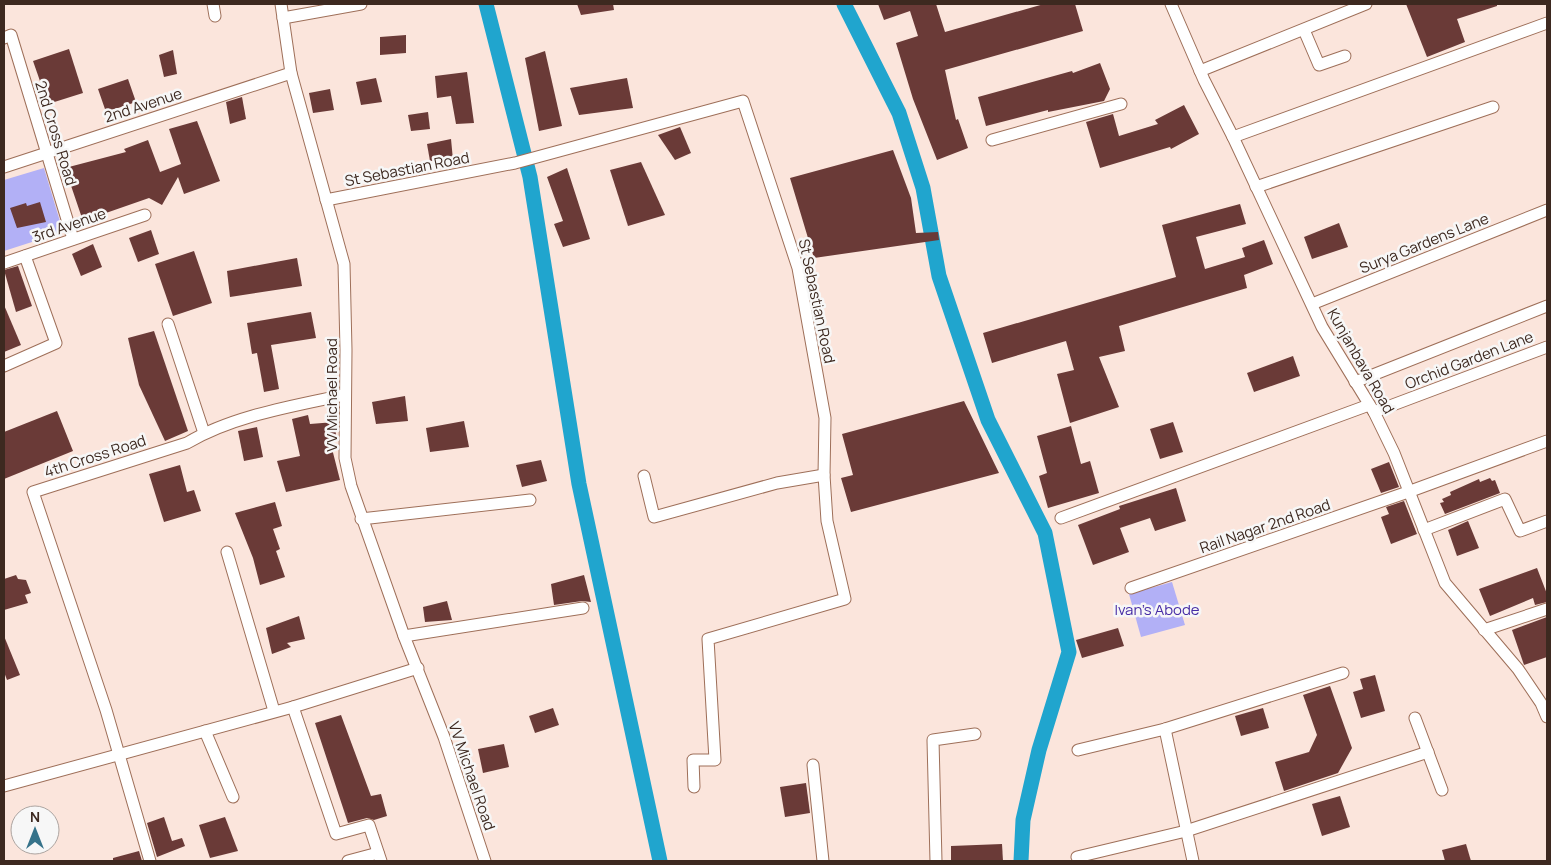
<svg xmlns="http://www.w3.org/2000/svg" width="1551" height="865" viewBox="0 0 1551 865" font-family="Manrope,sans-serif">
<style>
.green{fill:#b2b0f6}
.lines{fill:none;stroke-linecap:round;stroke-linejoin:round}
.canal{stroke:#20a5ce;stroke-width:15}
.building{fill:#6a3a37}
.minor-casing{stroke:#9e6f59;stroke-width:13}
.minor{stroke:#fff;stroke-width:11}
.labels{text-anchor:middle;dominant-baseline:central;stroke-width:5;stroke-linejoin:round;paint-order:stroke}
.street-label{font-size:15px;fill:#3d2920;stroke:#f7f7f7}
.park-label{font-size:15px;fill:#472da5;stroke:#f7f7f7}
</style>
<rect width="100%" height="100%" fill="#fbe5dc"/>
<g class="green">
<path d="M44,168L62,228L60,233L4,251V180Z"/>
<path d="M1172,582L1185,625L1141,637L1129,594Z"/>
</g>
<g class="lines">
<g class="canal">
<path d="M486,4L530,177L579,484L660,861"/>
<path d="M844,4L899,113L923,188L939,276L988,420L1045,533L1069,652L1039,750L1023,820L1021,861"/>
</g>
</g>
<g class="building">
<path d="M577,4H613L614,10L581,15Z"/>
<path d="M878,4H936L945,32L1044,4H1075L1083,31L945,70L956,120L958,119L968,148L937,160L913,99L896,43L918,36L910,11L884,20Z"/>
<path d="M1406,4H1497V6L1457,19L1465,42L1427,57Z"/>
<path d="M406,35V53L380,55V37Z"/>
<path d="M69,49L83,93L48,104L33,61Z"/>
<path d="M173,50L177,74L164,77L159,55Z"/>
<path d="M545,51L562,126L539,131L525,58Z"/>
<path d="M1100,63L1110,89L1104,101L1048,112V110L986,126L978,97L1072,71L1073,73Z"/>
<path d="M467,72L474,123L456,124L451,96L437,98L435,76Z"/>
<path d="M376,78L382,102L361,105L356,82Z"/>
<path d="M627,78L633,108L579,115L570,88Z"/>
<path d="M128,79L136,102L106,112L98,89Z"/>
<path d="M330,89L334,110L313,113L309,93Z"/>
<path d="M242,97L246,119L230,124L226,102Z"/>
<path d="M1184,105L1199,134L1171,149L1170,147L1100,168L1086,122L1113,114L1119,136L1158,124L1155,120Z"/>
<path d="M428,112L430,129L411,131L408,115Z"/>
<path d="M197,121L220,181L184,194L178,177L162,205L149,198L83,221L65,168L126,152L124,149L148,140L160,172L181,164L169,129Z"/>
<path d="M680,127L691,153L675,160L658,135Z"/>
<path d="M451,139L453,160L430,161L427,144Z"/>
<path d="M893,150L911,198L916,233L938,232L939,240L814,258L790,178Z"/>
<path d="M641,162L665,215L628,226L610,170Z"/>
<path d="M567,168L590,239L563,247L554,224L563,221L547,177Z"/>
<path d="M40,202L46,222L17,228L10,208L26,203L27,206Z"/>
<path d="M1240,204L1246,224L1196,237L1205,269L1245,257L1242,248L1264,240L1273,264L1244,275L1247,288L1119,326L1125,351L1099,357L1119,407L1070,423L1057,374L1074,370L1066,341L992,363L983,333L1176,277L1162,225Z"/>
<path d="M1339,223L1348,247L1312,259L1304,237Z"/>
<path d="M151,230L159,254L138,262L129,238Z"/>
<path d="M93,244L102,267L81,276L72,254Z"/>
<path d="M194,251L212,303L173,316L155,264Z"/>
<path d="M297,258L302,286L230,297L227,271Z"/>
<path d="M18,266L32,306L16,312L4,270Z"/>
<path d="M4,305L21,345L4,352Z"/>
<path d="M311,312L316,338L271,345L279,389L264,392L257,353L252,354L247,323Z"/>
<path d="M154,331L188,431L165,441L139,385L128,338Z"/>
<path d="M1293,356L1300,376L1254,392L1247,373Z"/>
<path d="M405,396L408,421L376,424L372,402Z"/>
<path d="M964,401L999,473L851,512L841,478L853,475L842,434Z"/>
<path d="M57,411L73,451L4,479V432Z"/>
<path d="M308,415L310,424L335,422L336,436L329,437L340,480L286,492L277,461L300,456L292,419Z"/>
<path d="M464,421L469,447L430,452L426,428Z"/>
<path d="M1173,422L1183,452L1160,459L1150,429Z"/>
<path d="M1071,426L1081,464L1090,461L1099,493L1048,508L1039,476L1047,473L1037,436Z"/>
<path d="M257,427L263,457L244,461L238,431Z"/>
<path d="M541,460L547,481L522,487L516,465Z"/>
<path d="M1389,462L1399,487L1381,493L1371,469Z"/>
<path d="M180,465L187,492L194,490L201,511L164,522L149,474Z"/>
<path d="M1490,478L1492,481L1495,480L1500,493L1445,514L1440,503L1444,502L1442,499L1451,495L1450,492L1479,479L1480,482Z"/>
<path d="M1176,488L1186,521L1155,531L1150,518L1120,528L1129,552L1093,565L1078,525L1120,509L1119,506Z"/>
<path d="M1404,501L1417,534L1391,544L1381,517L1389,514L1386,507Z"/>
<path d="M275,502L282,526L273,529L280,549L276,551L285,577L260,585L253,558L235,513Z"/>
<path d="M1468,521L1479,548L1457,556L1448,530Z"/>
<path d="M1537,568L1547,594V602L1535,605L1533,598L1490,616L1479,589Z"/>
<path d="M16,575L18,579L26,580L31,593L25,595L28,603L4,610V579Z"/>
<path d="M584,575L591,602L582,601L554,605L551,584Z"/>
<path d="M447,601L452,620L425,622L423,607Z"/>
<path d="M299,616L305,639L287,643L291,647L272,654L266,628Z"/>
<path d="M1547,617V657L1524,665L1512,630Z"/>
<path d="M1118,628L1124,646L1082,658L1076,640Z"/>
<path d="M4,636L20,675L7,680L4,672Z"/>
<path d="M1375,675L1385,711L1361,718L1353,692L1363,689L1360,679Z"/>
<path d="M1330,686L1352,748L1338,773L1284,791L1275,762L1309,752L1317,735L1303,695Z"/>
<path d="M553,708L559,725L535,733L529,716Z"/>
<path d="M1263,708L1269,728L1241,736L1235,716Z"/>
<path d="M341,715L371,796L381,794L387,816L374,820L367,818L348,823L315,723Z"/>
<path d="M504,744L509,767L483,773L478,749Z"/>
<path d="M806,783L810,813L785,817L780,787Z"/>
<path d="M1340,796L1350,827L1322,836L1312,804Z"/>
<path d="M164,817L172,841L182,838L185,846L157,857L147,823Z"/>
<path d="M225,817L238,851L210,858L199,825Z"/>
<path d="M1002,844L1003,861H951V846Z"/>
<path d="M1466,844L1471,861H1445L1442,850Z"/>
<path d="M139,851L142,861H113V858Z"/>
</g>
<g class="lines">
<defs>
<g id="minor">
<path d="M213,4L215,16"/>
<path d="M281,4L291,73L344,264L346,350L345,458L351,486L404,636L444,737L485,861"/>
<path d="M1171,4L1204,80L1233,137L1322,327L1374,412L1394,453L1445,583L1518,669L1541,703L1547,717"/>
<path d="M283,18L361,4"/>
<path d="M1304,30L1319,65L1345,56"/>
<path d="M4,38L11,35L73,239"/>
<path d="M1200,71L1366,4"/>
<path d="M1233,137L1547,23"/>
<path d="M992,140L1121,104"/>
<path d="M4,167L291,73"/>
<path d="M1256,187L1493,107"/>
<path d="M326,200L515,163L743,101L798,268L825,418L824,475L827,521L845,599L708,639L715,760H693L694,787"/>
<path d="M4,263L145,215"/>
<path d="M1312,304L1547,210"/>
<path d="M168,324L204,433"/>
<path d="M4,366L56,343L25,256"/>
<path d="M1355,382L1547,306"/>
<path d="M1374,412L1547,347"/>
<path d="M644,476L654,517L777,483L824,475"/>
<path d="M1061,518L1369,405"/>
<path d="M361,519L530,500"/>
<path d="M1424,530L1505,499L1520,531L1547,521"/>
<path d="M227,552L274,711"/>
<path d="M1131,588L1408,492L1547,441"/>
<path d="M1484,630L1547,609"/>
<path d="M404,636L583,608"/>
<path d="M293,707L336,834L369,825L381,861"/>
<path d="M1415,718L1442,790"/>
<path d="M1165,729L1193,861"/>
<path d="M205,731L233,797"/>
<path d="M1078,750L1165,729L1343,673"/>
<path d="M813,765L823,861"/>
<path d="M4,786L293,707L418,668"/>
<path d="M1077,857L1186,831L1428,752"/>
<path d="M150,861L106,710L33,492L187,443C232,416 293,406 344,395"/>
<path d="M348,861L378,853"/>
<path d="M936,861L933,740L975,734"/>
</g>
</defs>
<use href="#minor" class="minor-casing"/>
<use href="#minor" class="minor"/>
</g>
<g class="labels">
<g class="street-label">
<text transform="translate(143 105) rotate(-18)">2nd Avenue</text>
<text transform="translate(56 133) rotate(73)">2nd Cross Road</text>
<text transform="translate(407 169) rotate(-11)">St Sebastian Road</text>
<text transform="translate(69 225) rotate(-19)">3rd Avenue</text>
<text transform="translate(1424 243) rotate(-22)">Surya Gardens Lane</text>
<text transform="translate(817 301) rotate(78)">St Sebastian Road</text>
<text transform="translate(1469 360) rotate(-21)">Orchid Garden Lane</text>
<text transform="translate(1361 361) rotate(60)">Kunjanbava Road</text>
<text transform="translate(331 395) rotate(-90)">VV Michael Road</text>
<text transform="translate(95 456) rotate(-18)">4th Cross Road</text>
<text transform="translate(1265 526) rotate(-19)">Rail Nagar 2nd Road</text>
<text transform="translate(472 776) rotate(71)">VV Michael Road</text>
</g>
<g class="park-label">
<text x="1157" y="609">Ivan's Abode</text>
</g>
</g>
<rect width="1551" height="865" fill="none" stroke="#3d2920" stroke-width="10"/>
<g transform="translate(35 830)"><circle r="24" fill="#f7f7f7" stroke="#ada5a1"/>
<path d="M0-4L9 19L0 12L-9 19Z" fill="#36738a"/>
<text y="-8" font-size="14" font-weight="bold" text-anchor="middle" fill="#3d2920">N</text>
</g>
</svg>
